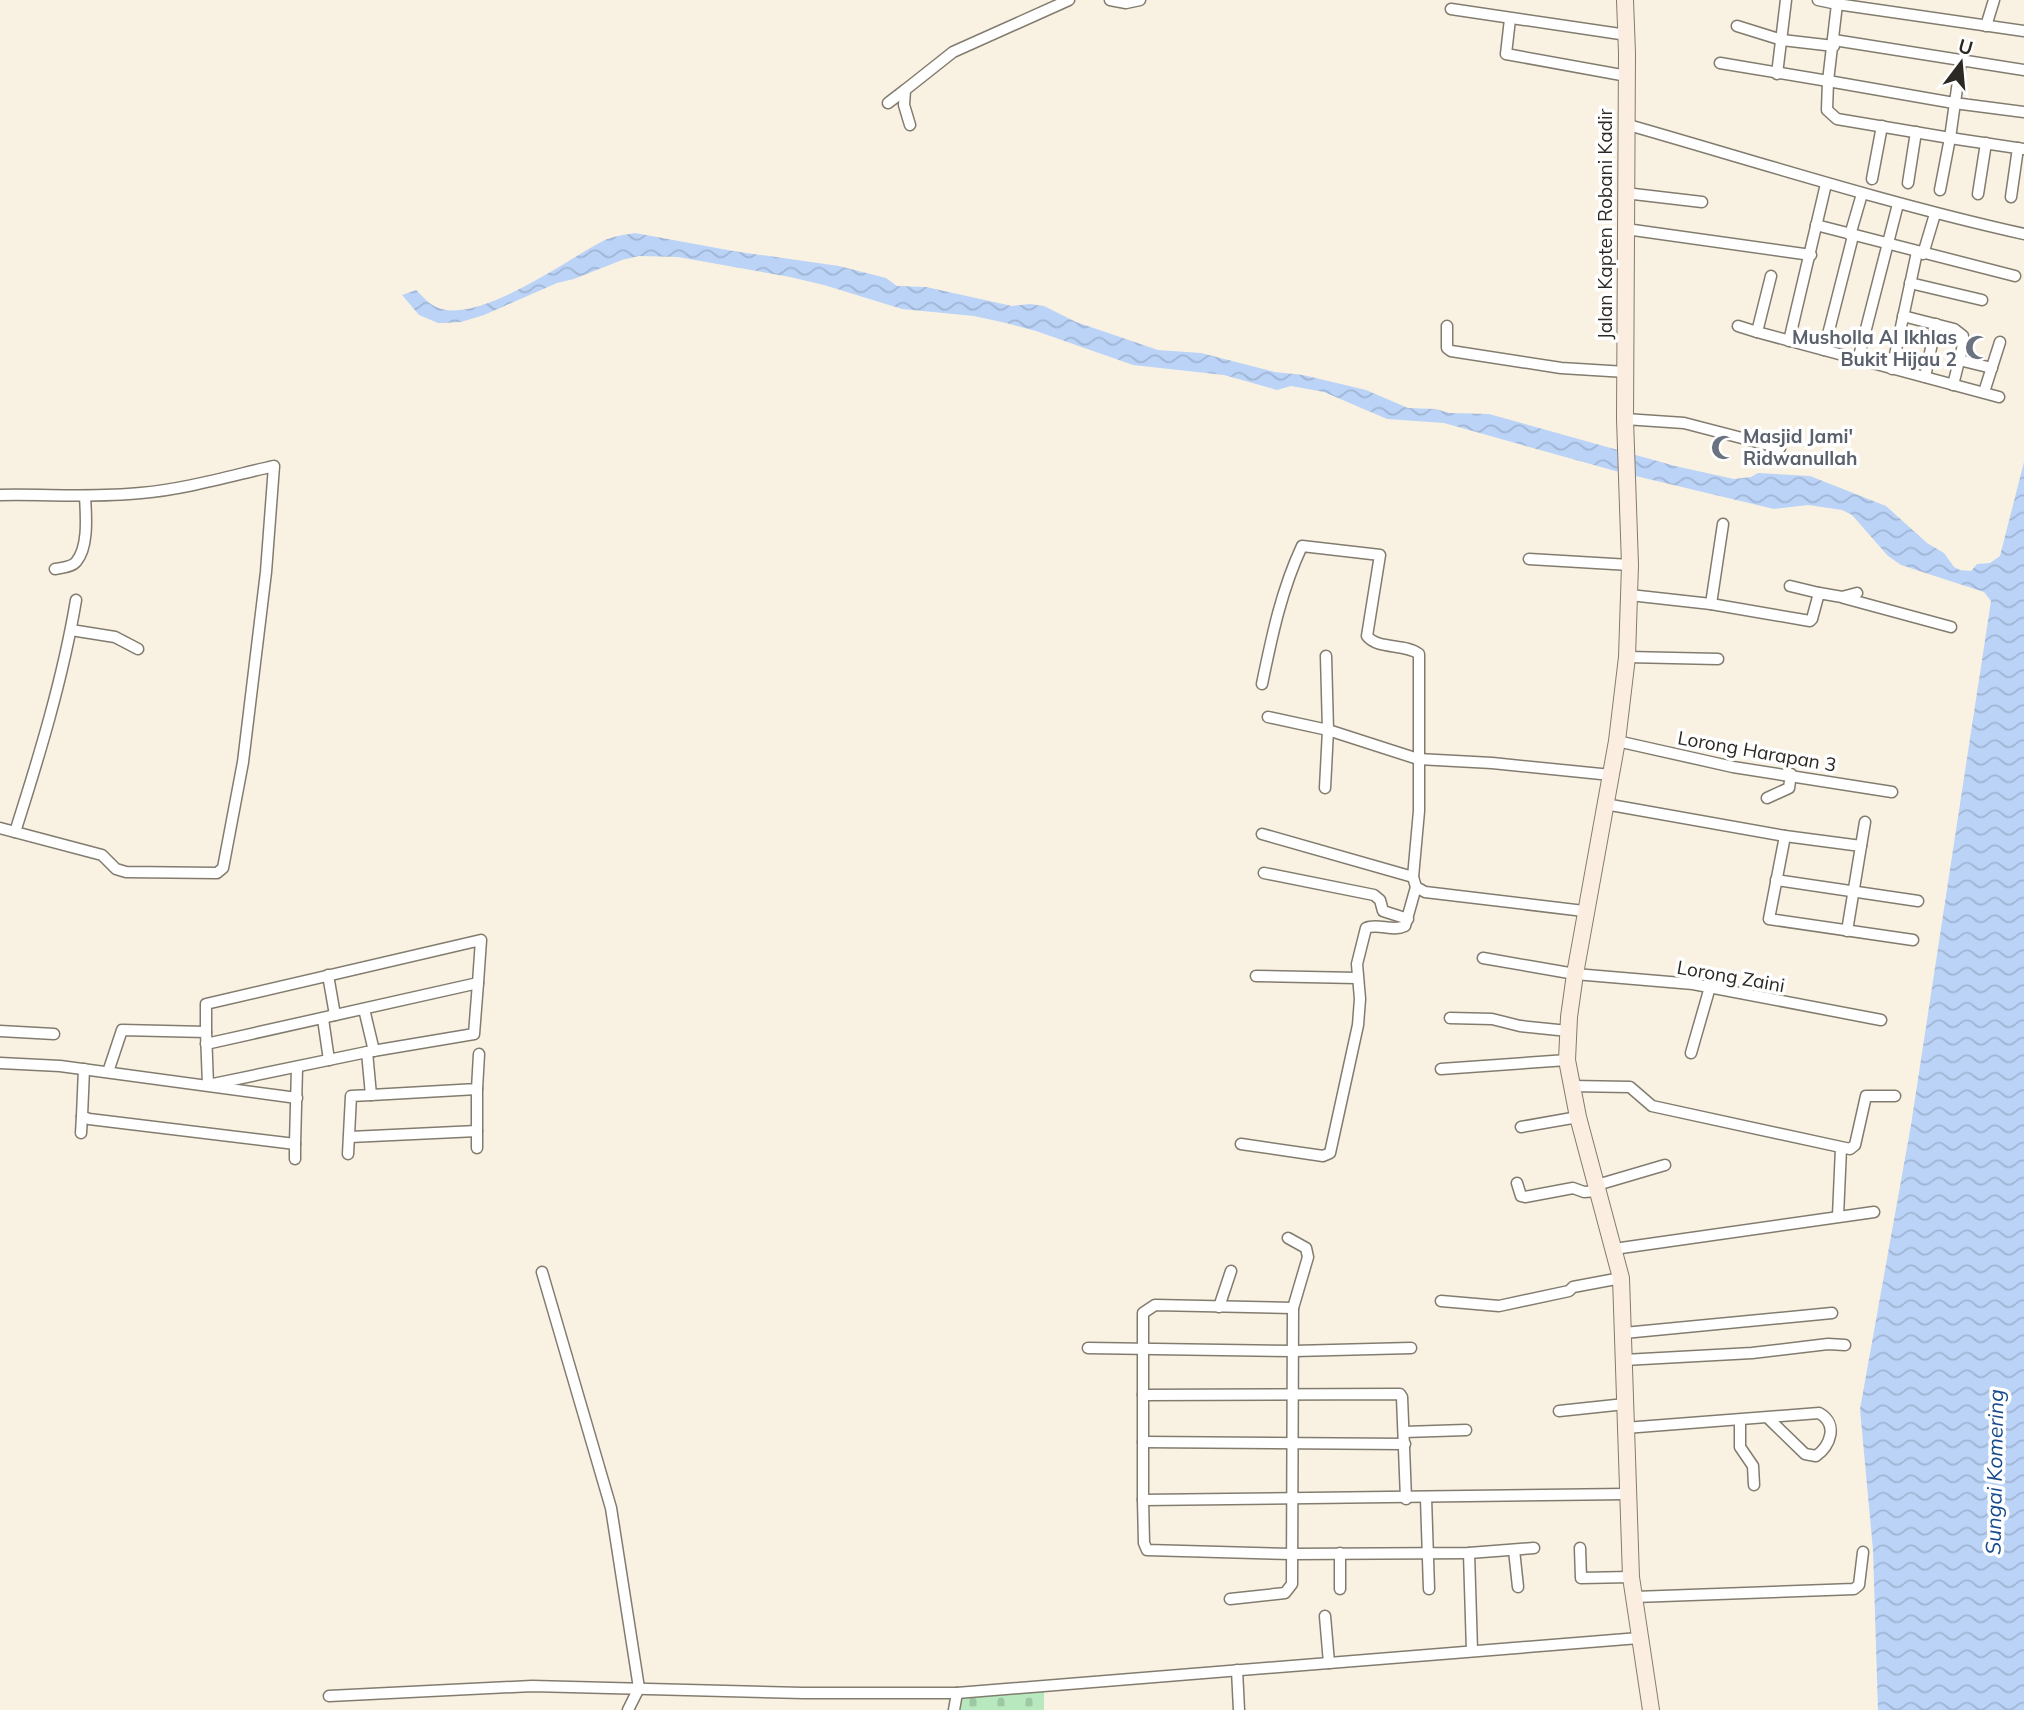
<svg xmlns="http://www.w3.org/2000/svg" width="2024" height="1710" viewBox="0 0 2024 1710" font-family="Mulish,sans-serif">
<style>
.cemetery{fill:url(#cemetery-stones)}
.water{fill:url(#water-waves)}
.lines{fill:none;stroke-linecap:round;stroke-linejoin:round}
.minor-casing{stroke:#827c6f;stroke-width:13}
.secondary-casing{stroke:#827c6f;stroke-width:18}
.minor{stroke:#fff;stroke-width:10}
.secondary{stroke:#fcede1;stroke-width:16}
.labels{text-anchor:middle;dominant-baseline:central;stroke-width:7;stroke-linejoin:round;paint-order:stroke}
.street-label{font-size:19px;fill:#2c2924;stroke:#fff}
.worship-label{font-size:19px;font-weight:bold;fill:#5b616d;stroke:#fff;text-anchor:end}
.water-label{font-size:21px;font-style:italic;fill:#184b8e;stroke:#fff}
</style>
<defs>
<pattern id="cemetery-stones" width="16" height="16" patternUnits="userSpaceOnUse" patternTransform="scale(1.75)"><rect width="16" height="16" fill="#b8e9be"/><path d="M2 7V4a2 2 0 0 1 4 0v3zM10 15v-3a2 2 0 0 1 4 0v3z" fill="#9ec8a3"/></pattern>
<pattern id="water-waves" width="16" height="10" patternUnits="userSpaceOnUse" patternTransform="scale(1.75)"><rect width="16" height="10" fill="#bad3f7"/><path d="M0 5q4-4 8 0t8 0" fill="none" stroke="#a0b5d4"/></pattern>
</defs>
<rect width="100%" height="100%" fill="#f9f2e3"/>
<path class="cemetery" d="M1044,1688V1710H958L961,1695Z"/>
<path class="water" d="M635,233L733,251L839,266L886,278L897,286L926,287L1012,306L1030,304L1044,306L1076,322L1158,350L1201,353L1275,372L1303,375L1366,390L1408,408L1435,409L1450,413L1489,414L1675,466L1734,479L1751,477L1758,473L1810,476L1886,506L1927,543L1944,553L1954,567L1960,570L1971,571L1977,564L1990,563L2000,556L2024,462V1710H1878L1873,1550L1860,1409L1911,1125L1991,601L1984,592L1901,565L1888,556L1852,515L1842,510L1808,505L1774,509L1619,472L1444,423L1387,419L1324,392L1291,386L1277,390L1224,375L1133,365L1036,331L1006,323L974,316L902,309L824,285L790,277L678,257L639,256L622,260L574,279L557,283L484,315L461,322L445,323H438L419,315L402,295L416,290C423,296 427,303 436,307C477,326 566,260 603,241C613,236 624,235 635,233Z"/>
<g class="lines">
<defs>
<g id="minor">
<path d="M1110,0L1126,3L1140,0"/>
<path d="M1837,0V4L2024,31"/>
<path d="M1451,9L1627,35"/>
<path d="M1510,19L1506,54L1627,76"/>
<path d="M1737,26L1782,40L1834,46"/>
<path d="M1986,26L1994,0"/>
<path d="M1834,40L2024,70"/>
<path d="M1961,60L1950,138L1837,119L1827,110L1828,81L1954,103L2024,112"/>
<path d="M1720,63L1828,81L1837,4L1818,0"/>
<path d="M1777,74L1786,0"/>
<path d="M888,103L905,90"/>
<path d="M1625,124C1758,162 1889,204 2024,234"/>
<path d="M910,125L904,105L905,90L953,52L1069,0"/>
<path d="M1872,179L1882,126"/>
<path d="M1908,183L1916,132"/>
<path d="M1940,190L1950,138L2024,149"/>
<path d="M1625,193L1702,202"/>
<path d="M1978,194L1986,143"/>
<path d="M2011,197L2018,148"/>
<path d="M1816,225L2015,276"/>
<path d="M1626,229L1811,255"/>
<path d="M1850,235L1862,194"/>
<path d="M1923,254L1935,214"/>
<path d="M1771,276L1757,332L1999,397"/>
<path d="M1910,283L1982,300"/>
<path d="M1903,316L1954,329L1963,336V345L1953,385"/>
<path d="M1447,326V348L1451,351L1561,368L1626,372"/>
<path d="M1738,326L1757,332"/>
<path d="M1789,341L1826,184"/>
<path d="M1824,350L1853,236"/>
<path d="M1858,360L1898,204"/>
<path d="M1959,360L1992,368"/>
<path d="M1892,369L1917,252"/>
<path d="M1925,377L1936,324"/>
<path d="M1985,389L2000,342"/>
<path d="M1625,419L1684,423L1780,448"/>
<path d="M0,495C47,494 94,498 141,493C186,489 230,476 274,466L266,572L243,762L223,868L217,873L126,872L116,869L102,855L0,828"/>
<path d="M1529,559L1630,565"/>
<path d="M55,569C61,568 72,567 76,562C89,547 86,515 85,496"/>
<path d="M1790,586L1819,593"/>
<path d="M1630,595L1711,604L1810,621L1812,619L1819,593L1842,597L1857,593"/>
<path d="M1844,598L1951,627"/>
<path d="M1711,604L1723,524"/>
<path d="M71,630L115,637L138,649"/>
<path d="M1627,657L1718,659"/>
<path d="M1262,684C1272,636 1281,591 1302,546L1380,555L1367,636C1378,650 1405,643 1419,654V811L1413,877L1416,887L1425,892L1584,911"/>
<path d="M1268,717L1328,730L1418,759L1492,763L1611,775"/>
<path d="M1617,741L1733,767L1892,792"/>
<path d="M1325,788L1328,730L1326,656"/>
<path d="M1767,798L1789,788L1791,774"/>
<path d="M1605,804L1785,836L1861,846L1847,931"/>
<path d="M15,832C39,757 63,678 76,600"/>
<path d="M1262,834L1413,877"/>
<path d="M1785,836L1769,919L1913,940"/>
<path d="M1861,846L1865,822"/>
<path d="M1264,873L1374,895L1380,900L1383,911L1408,919"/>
<path d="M1776,880L1918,901"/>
<path d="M1483,958L1575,974L1693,984L1881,1020"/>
<path d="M328,975L335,1015"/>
<path d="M1256,976L1357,978"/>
<path d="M364,1009L374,1051"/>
<path d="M1450,1018L1492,1019L1520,1026L1568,1031"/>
<path d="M323,1019L329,1060"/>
<path d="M0,1031L54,1034"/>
<path d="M206,1032V1004L481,940L478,983L206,1044"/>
<path d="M1691,1053L1710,987"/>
<path d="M0,1063L60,1066L297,1098"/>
<path d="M84,1069L82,1116L89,1119L295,1144L297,1068"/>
<path d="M1441,1069L1567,1060"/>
<path d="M108,1072L122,1030L206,1032L208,1085L367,1052L474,1034L478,983"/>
<path d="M1571,1086L1630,1087L1652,1106L1850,1149L1855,1145L1866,1096H1895"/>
<path d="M477,1089V1148"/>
<path d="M371,1095L477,1089L479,1054"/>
<path d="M1521,1127L1578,1117"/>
<path d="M81,1133L82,1116"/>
<path d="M350,1137L477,1131"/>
<path d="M295,1144V1159"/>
<path d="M1241,1144L1323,1156L1330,1153L1358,1025L1360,999L1357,964L1366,928C1378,923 1393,932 1405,926L1416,887"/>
<path d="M348,1154L351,1096L371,1095L367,1052"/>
<path d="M1517,1183L1521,1196L1525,1197L1573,1188L1584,1192L1598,1191"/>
<path d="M1597,1185L1665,1165"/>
<path d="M1838,1216L1841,1148"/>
<path d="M1614,1249L1874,1212"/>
<path d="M542,1272L611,1508L639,1688L628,1710"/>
<path d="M1441,1301L1499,1306L1569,1291L1573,1287L1621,1278"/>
<path d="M1219,1307L1231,1271"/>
<path d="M1293,1308L1155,1305L1143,1313V1500L1144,1543L1147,1550L1292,1554L1469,1553L1534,1548"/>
<path d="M1624,1333L1832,1313"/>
<path d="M1088,1348L1294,1351L1411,1348"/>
<path d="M1624,1360L1752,1353L1828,1344L1845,1345"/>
<path d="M1143,1395L1400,1394L1402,1397L1406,1499"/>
<path d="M1559,1411L1625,1404"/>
<path d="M1740,1420V1447L1753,1466L1754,1485"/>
<path d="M1625,1428L1819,1413C1839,1424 1830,1446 1816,1456L1805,1454L1769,1419"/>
<path d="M1404,1432L1466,1430"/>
<path d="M1143,1442L1405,1444"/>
<path d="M1426,1498L1429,1589"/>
<path d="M1143,1500L1626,1494"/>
<path d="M1580,1548L1581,1578L1631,1577"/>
<path d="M1514,1550L1518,1587"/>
<path d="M1340,1553V1589"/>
<path d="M1469,1553L1472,1651"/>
<path d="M1635,1597L1854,1589L1859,1585L1863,1552"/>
<path d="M1230,1599L1285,1593L1292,1584L1293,1308L1308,1257L1306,1248L1288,1238"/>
<path d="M1325,1616L1329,1663"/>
<path d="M1237,1670L1239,1710"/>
<path d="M329,1696L532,1686L803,1693H957L1639,1638"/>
<path d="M954,1710L957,1693"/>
</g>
<path id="secondary" d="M1625,0L1627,53L1625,419L1630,565L1627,657L1617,741L1575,974L1569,1017L1567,1060L1578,1117L1621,1278L1631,1577L1651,1710"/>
</defs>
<use href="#minor" class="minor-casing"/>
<use href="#secondary" class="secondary-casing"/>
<use href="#minor" class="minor"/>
<use href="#secondary" class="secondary"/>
</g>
<defs>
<symbol id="mosque-bare" viewBox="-9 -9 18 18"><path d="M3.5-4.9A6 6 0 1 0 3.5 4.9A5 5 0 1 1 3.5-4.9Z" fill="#6b7280" stroke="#fff" stroke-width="2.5" paint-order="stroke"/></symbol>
</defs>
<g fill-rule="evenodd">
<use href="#mosque-bare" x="1960" y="330" width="35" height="35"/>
<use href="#mosque-bare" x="1706" y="430" width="35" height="35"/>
</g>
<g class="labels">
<g class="street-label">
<text transform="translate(1605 224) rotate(-90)">Jalan Kapten Robani Kadir</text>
<text transform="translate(1757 751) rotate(10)">Lorong Harapan 3</text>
<text transform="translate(1731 976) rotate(10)">Lorong Zaini</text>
</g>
<g class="worship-label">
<text x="1957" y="337">Musholla Al Ikhlas<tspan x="1957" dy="22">Bukit Hijau 2</tspan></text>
<text x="1743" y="436" text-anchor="start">Masjid Jami'<tspan x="1743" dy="22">Ridwanullah</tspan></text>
</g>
<g class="water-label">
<text transform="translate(1994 1472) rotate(-89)">Sungai Komering</text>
</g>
</g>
<g transform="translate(1961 63) rotate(16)" stroke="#ffffff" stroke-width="5" paint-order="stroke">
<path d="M0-5L12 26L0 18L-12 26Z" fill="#2c2924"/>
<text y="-10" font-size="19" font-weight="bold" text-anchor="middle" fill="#2c2924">U</text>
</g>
</svg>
